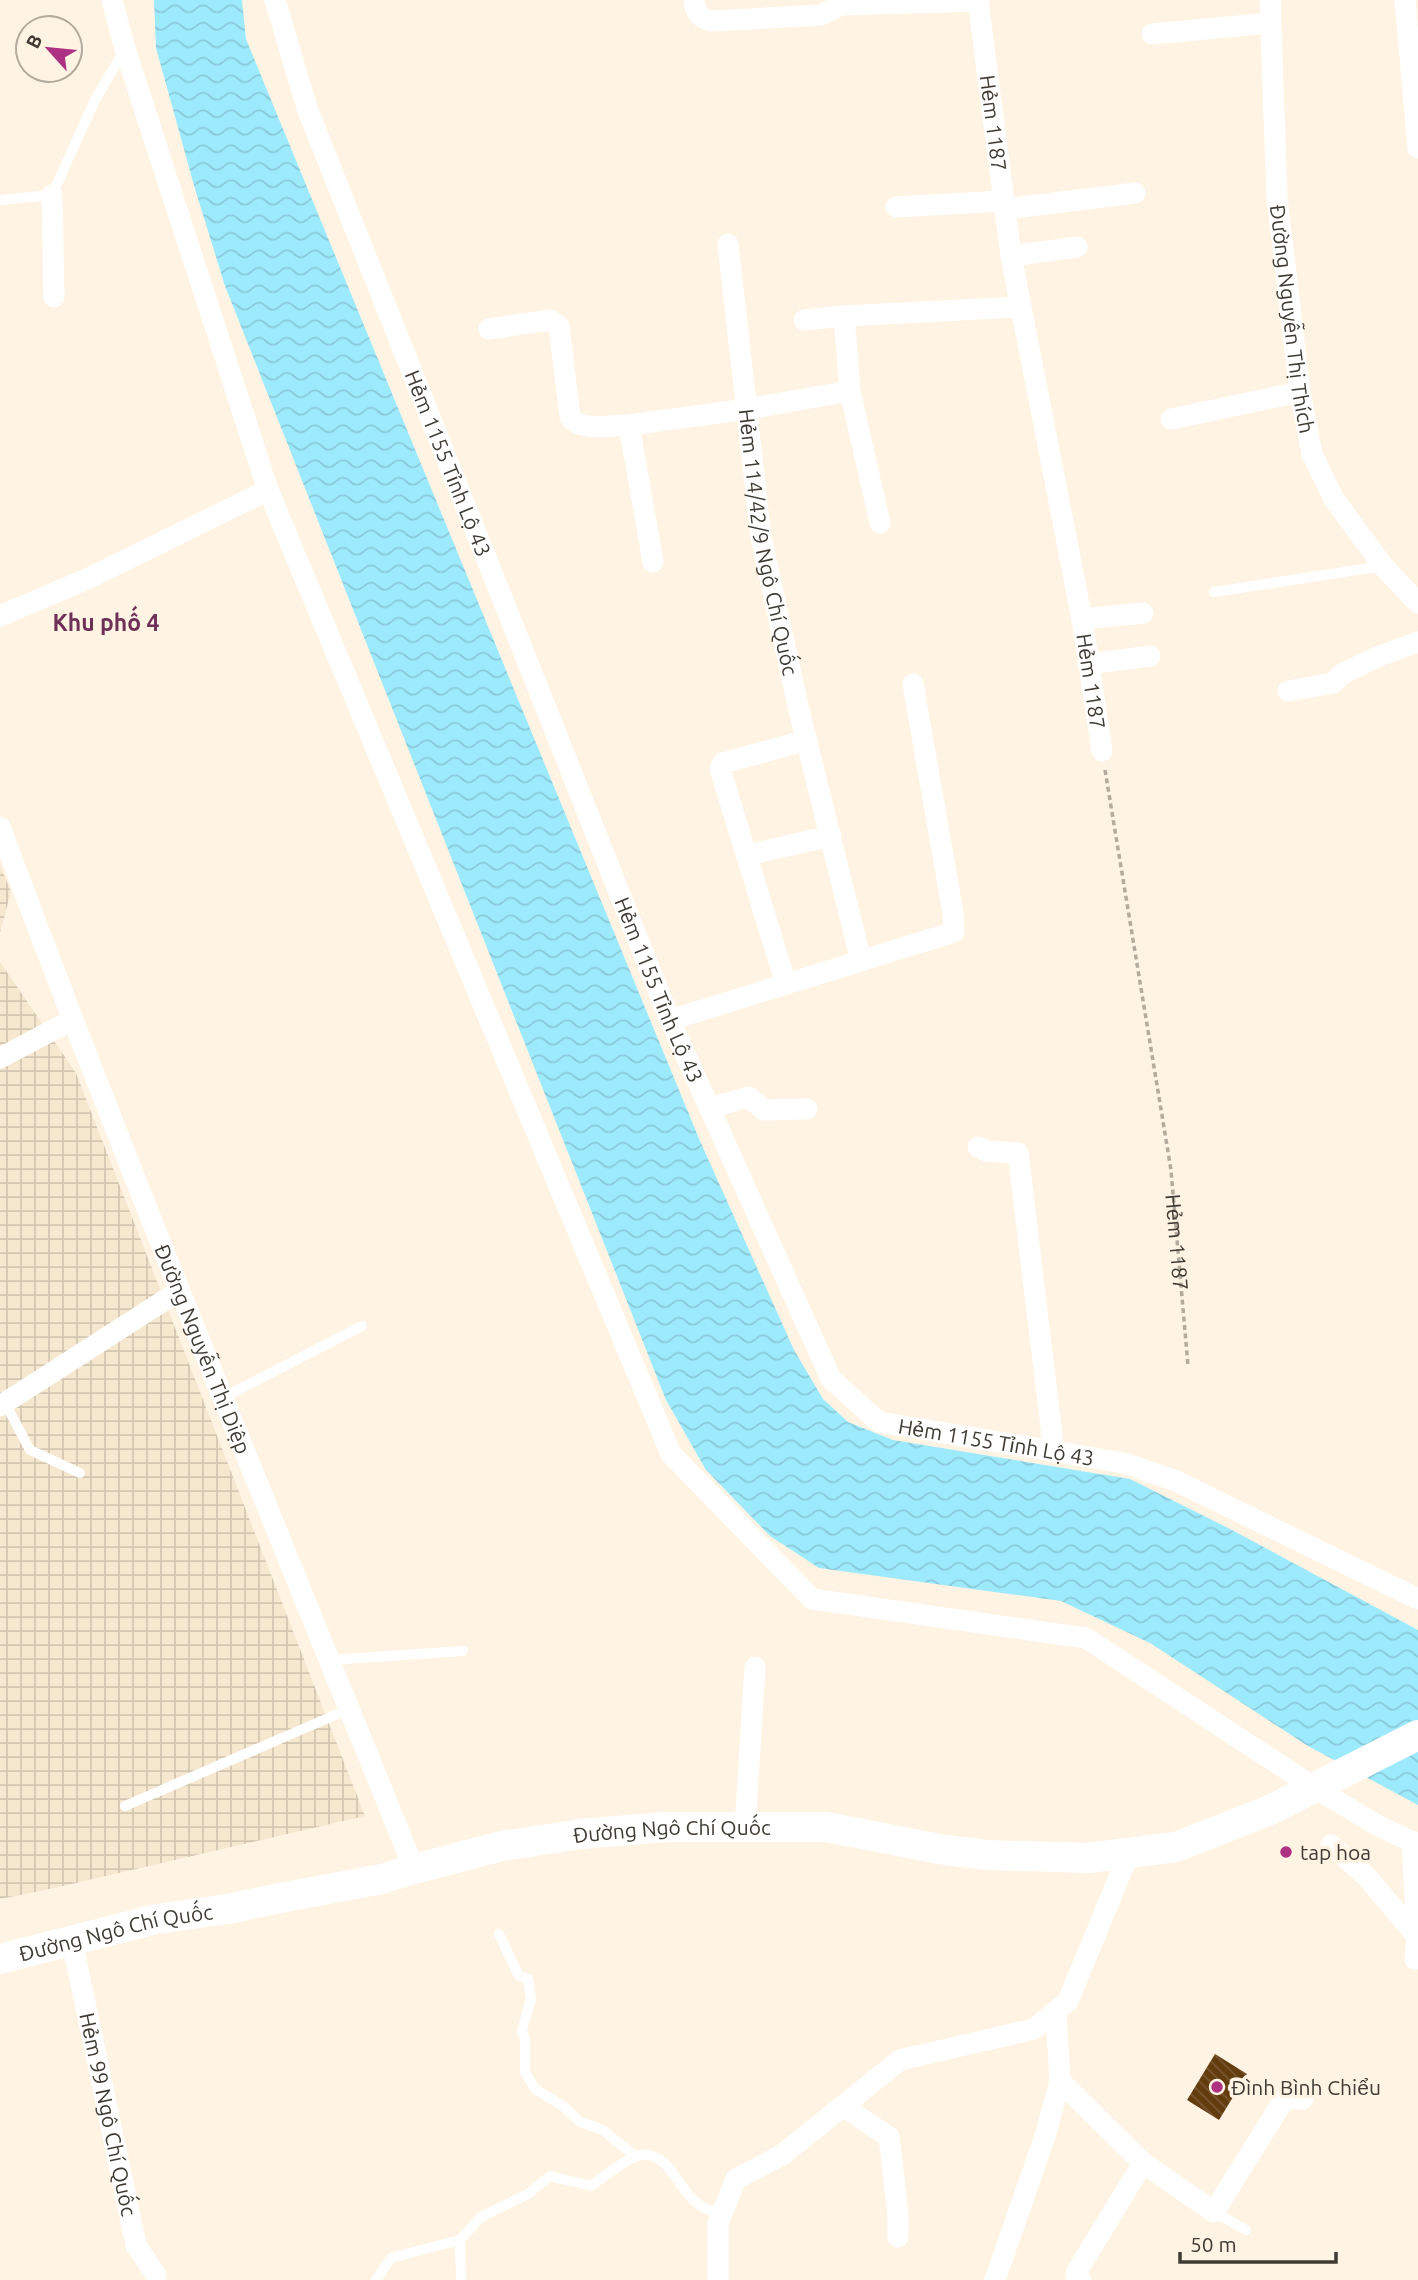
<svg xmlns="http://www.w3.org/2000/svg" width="1418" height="2280" viewBox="0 0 1418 2280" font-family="Ubuntu,sans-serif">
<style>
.industrial{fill:url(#industrial-grid)}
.water{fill:url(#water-waves)}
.building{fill:url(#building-back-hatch)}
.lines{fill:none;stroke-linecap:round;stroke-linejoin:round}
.path{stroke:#b3ab9e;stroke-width:3.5;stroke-dasharray:5 3.5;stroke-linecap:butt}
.service{stroke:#fff;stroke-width:10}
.minor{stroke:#fff;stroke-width:21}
.secondary{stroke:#fff;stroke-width:30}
.poi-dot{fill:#ae3283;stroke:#fff4e3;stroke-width:2.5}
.labels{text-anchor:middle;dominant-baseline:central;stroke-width:7;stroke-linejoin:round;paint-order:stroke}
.street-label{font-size:21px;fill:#3f3b34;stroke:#fff4e3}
.poi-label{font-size:21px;fill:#3f3b34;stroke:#fff4e3;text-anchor:start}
.neighbourhood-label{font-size:23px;font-weight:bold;fill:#6e3056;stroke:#fff4e3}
</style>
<defs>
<pattern id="industrial-grid" width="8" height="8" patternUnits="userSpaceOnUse" patternTransform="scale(1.75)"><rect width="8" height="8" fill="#f6e7cf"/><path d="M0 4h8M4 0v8" fill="none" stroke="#d4c7b2"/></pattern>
<pattern id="water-waves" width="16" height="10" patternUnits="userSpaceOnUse" patternTransform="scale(1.75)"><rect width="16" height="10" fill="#9eeafd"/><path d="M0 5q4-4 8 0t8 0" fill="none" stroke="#89cad9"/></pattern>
<pattern id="building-back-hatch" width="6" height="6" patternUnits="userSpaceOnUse" patternTransform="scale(1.75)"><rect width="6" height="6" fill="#633c0e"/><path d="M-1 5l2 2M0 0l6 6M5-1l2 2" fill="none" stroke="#775732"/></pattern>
</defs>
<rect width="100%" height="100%" fill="#fff4e3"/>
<g class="industrial">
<path d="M0,865L11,892L0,933Z"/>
<path d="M0,962L76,1073L365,1816L41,1891L0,1899Z"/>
</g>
<path class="water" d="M154,0H242L246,39L700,1141L794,1350L823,1399L848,1422L893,1440L1130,1479L1232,1530L1418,1630V1805L1308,1746L1150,1643L1061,1601L819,1568L770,1536L706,1470L666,1400L225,286L195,189L156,48Z"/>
<path class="building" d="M1215,2054L1247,2074L1219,2120L1187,2100Z"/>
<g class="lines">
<path class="path" id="s1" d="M1105,770L1171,1170L1188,1366"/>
<g class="service">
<path d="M0,200L52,195L95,100L125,49"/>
<path d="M1214,592L1383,566"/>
<path d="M222,1398L362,1326"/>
<path d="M5,1403L30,1450L80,1473"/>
<path d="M330,1660L463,1651"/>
<path d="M125,1806L349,1709"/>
<path d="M499,1934L519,1976L528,1979L531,1999L522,2031L525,2040V2072L535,2089L563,2106L580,2122L603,2130L636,2157"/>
<path d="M1214,2212L1246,2230"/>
<path d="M460,2240L461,2280"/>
<path d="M376,2280L391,2258L460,2240L481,2217L528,2194L550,2176L591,2186C603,2178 628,2156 642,2155C670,2152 679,2193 701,2206C707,2210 715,2212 721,2214"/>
</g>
<g class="minor">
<path d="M112,0L125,49L268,490L671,1454L812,1599L1086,1638L1315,1788L1377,1825L1418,1845"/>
<path id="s2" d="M275,0L307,108L670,1020L831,1379L879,1422L1124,1463L1176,1481L1418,1599"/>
<path d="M694,0C695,12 700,20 713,21L821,15L841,5L978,1"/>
<path id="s3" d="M978,0L1011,256L1082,619L1102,751"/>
<path id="s4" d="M1270,0L1277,198L1300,392L1312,454L1334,499L1383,566L1418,603"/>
<path d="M1405,0L1418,148"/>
<path d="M1152,34L1270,23"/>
<path d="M52,195L54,297"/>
<path d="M896,207L1003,201"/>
<path d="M1005,209L1135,193"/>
<path id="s5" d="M728,244L761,537L798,706L861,961"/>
<path d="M1011,256L1077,247"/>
<path d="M804,320L844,316"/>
<path d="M489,329L550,320L559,326L570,417C580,432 612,425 629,425"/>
<path d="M850,391L844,316L1020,307"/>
<path d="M1171,419L1300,392"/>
<path d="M653,562L629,425L747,409L850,391L880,523"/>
<path d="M0,616L87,579L268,490"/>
<path d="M1082,619L1143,613"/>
<path d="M1088,664L1150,656"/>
<path d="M1288,691L1333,683L1342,674L1377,657L1418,642"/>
<path id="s6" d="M0,827C130,1177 274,1522 414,1869"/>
<path d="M747,855L831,836"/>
<path d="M786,984L720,769L723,763L807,740"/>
<path d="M670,1020L954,932L953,913L913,684"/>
<path d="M0,1058L72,1020"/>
<path d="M709,1108L749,1097L764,1110L807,1109"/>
<path d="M978,1147L986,1151L1018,1153L1054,1452"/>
<path d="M0,1406L179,1291"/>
<path d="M745,1827L755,1667"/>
<path d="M1412,1841L1417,1936L1415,1959"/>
<path d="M1331,1845L1366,1876L1417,1936"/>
<path id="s7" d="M72,1941L136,2245L156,2275V2280"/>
<path d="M1060,2081L1143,2163L1214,2212L1285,2098L1303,2099"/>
<path d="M843,2106L889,2137L898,2214V2237"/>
<path d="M718,2280V2223L736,2179L782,2155L900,2060L1034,2029L1068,2001L1129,1853"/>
<path d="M995,2280L1046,2133L1060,2081L1056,2011"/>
<path d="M1081,2280L1076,2277L1077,2271L1143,2163"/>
</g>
<path class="secondary" id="s8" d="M0,1959L156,1919L228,1909L285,1897L382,1879L414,1869L502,1846L581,1834L665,1827H826L945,1850L987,1855L1088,1858L1176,1847L1268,1811L1418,1735"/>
</g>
<g class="poi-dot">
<circle cx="1286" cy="1852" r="7"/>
<circle cx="1217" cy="2087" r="7"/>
</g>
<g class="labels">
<g class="street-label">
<text stroke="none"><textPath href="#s3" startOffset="124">Hẻm 1187</textPath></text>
<text stroke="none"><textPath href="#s4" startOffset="320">Đường Nguyễn Thị Thích</textPath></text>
<text stroke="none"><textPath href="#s2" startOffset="495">Hẻm 1155 Tỉnh Lộ 43</textPath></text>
<text stroke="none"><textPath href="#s5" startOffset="301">Hẻm 114/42/9 Ngô Chí Quốc</textPath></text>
<text stroke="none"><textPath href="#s3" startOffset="691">Hẻm 1187</textPath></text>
<text stroke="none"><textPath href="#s2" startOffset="1062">Hẻm 1155 Tỉnh Lộ 43</textPath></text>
<text stroke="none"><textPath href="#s1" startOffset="478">Hẻm 1187</textPath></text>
<text stroke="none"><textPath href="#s6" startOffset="560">Đường Nguyễn Thị Diệp</textPath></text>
<text stroke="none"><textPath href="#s2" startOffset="1671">Hẻm 1155 Tỉnh Lộ 43</textPath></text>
<text stroke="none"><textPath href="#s8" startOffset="686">Đường Ngô Chí Quốc</textPath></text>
<text stroke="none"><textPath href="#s8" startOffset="119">Đường Ngô Chí Quốc</textPath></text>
<text stroke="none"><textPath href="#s7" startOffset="177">Hẻm 99 Ngô Chí Quốc</textPath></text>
</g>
<g class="poi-label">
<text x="1300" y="1852">tap hoa</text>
<text x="1231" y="2087">Đình Bình Chiểu</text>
</g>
<g class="neighbourhood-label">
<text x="106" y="622">Khu phố 4</text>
</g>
</g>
<g transform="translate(49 49) rotate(297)"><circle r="33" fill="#fff4e3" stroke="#b2aa9d" stroke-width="2"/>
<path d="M0-5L12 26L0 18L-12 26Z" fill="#ae3283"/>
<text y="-10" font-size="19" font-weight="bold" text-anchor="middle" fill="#3f3b34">B</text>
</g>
<path d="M1180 2252v10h156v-10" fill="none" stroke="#3f3b34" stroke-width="3.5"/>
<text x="1190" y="2252" font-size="21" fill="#3f3b34" stroke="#fff4e3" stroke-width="5" paint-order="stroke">50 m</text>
</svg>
